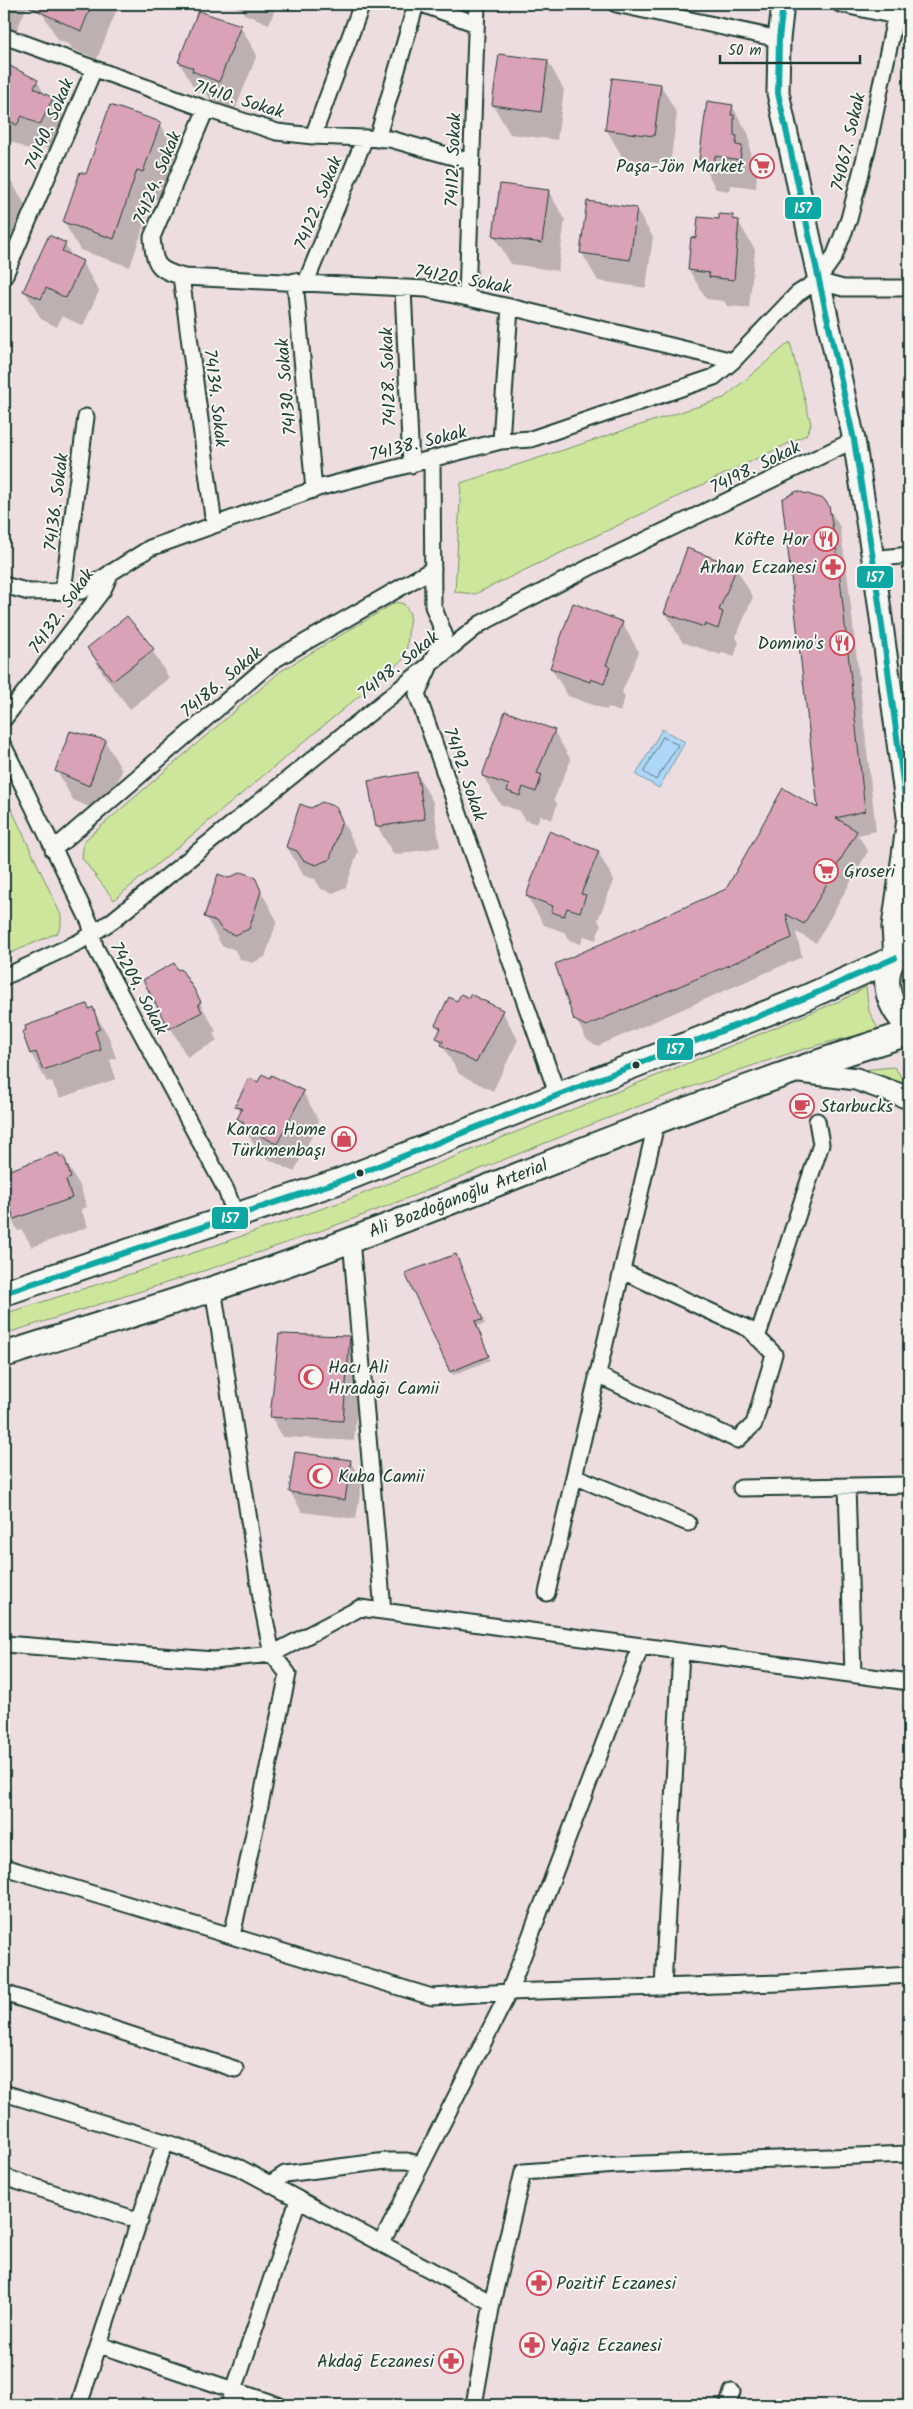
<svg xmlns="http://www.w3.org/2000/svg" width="913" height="2409" font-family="Kalam,sans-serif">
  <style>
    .green { fill: #cde69c; stroke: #769268 }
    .water { fill: #add6f7; stroke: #7499a9 }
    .shadow { fill: #0003 }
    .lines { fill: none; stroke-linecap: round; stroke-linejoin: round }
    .shore { stroke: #587a82; stroke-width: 1 }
    .building { fill: #d9a2b7; stroke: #1f3d34 }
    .street-casing { stroke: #1f3d34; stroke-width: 19 }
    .secondary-casing { stroke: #1f3d34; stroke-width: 25 }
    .primary-casing { stroke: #1f3d34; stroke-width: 28 }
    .street { stroke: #f6f6f2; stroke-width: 15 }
    .secondary { stroke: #f6f6f2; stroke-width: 21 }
    .primary { stroke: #f6f6f2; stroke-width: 24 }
    .bus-1-casing { stroke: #f6f6f2; stroke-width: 10 }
    .bus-1 { stroke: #0ea8a4; stroke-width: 6 }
    .bus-dot { fill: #1f3d34; stroke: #f6f6f2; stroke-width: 2 }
    .labels { text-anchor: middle; stroke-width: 4; stroke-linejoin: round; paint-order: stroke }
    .street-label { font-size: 18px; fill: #1f3d34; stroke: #f6f6f2 }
    .poi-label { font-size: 18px; fill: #1f3d34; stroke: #f6f6f2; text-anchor: end }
    .line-badge { stroke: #f6f6f2; stroke-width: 2 }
    .badge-label { font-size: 14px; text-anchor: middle; font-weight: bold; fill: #fff }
  </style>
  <rect width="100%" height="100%" fill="#eddde0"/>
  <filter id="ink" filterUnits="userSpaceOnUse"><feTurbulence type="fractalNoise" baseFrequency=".02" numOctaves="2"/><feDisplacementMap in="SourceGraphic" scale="10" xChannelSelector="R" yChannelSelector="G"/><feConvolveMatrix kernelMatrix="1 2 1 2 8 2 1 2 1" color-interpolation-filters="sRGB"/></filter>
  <g filter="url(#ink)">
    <!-- green -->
    <path class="green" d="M790,342L811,424L806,435L475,594L455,592L461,483L724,398Z
      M396,602L404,604L410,614L406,657L114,900L82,858L84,841L281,671Z
      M4,793L61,915V926L57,933L4,956Z
      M866,987L869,1011L879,1031C823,1041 768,1060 714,1079C615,1113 520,1154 423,1192C286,1247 145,1290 4,1334V1314L152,1267L347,1200L738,1043L842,1000Z
      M894,1067L909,1087L860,1070Z"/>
    <!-- water -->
    <path class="water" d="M662,729L685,742L659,788L636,775Z"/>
    <!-- shadow -->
    <path class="shadow" d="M4,4H28L15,34L4,29Z
      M44,4H119L97,59L72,49L70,45L58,40L41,11Z
      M229,4H277L269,24L244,14L241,9Z
      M240,26L257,55L235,110L210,100L208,95L195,90L179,62Z
      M500,55L548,61L564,90L557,140L510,134L493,105Z
      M4,64L37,81L45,95L52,98L69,127L56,153L38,144L34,152L4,138Z
      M661,85L677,114L670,165L623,158L606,129Z
      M732,106L749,135L751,165L757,175L756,188L731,185L730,191L716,189L700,160Z
      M160,123L176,152L160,200L153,198L130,267L80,250L64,222L87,176Z
      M4,176L12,182L28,210L16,236L4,230Z
      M549,192L565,220L558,271L511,264L494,236Z
      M636,209L653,237L646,288L598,281L582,253Z
      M732,216L735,221H738L755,250L749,308L727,306L724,301L706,299L689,270L720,220Z
      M49,237L65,244L73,258L82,262L99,291L83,326L62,316L57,327L41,319L25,291Z
      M824,500L840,527L848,580L876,831L858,835L868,851L816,943L796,932L802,957L598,1046L587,1040L576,1020L819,810Z
      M736,568L753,597L736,637L739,642L734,657L721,652V655L682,642L666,613Z
      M622,623L639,652L622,692L625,697L620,712L608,707L607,710L568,696L551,668Z
      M89,649L152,650L169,678L130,709L105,677Z
      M554,731L571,760L554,799L557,804L552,820L540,815L537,824L525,820L520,811L500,804L483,776Z
      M88,735L105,741L122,770L106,814L73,800L57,771Z
      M417,774L433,802L440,847L394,855L377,826Z
      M336,808L358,851L346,887L333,893L321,889L315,879L304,876L287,847L311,809Z
      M598,852L614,880L598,920L601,925L596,940L584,936L581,944L569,940L564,932L544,925L527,896Z
      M254,878L277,921L265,957L252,963L240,959L234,949L222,946L206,917L229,879Z
      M181,970L216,1031L213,1033L217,1041L187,1057L145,981Z
      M458,1003L502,1011L518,1040L493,1091L459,1074L438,1038L441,1032L436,1025Z
      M92,1009L109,1037L116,1058L110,1060L116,1079L60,1098L51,1081L47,1082L31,1054Z
      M259,1084L303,1092L319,1121L294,1172L260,1155L239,1119L241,1114L237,1106Z
      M58,1155L60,1158L63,1157L80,1186L87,1207L81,1209L88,1227L32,1247L22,1230L18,1231L4,1205V1174Z
      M458,1260L485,1324L476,1326L490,1360L453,1375L451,1371Z
      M280,1335L349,1338L361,1358L354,1441L283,1437L271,1417Z
      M350,1461L362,1481L356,1519L302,1512L290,1492Z"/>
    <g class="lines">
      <!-- shore -->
      <path class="shore" d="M663,737L678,745L656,780L644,772Z"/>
    </g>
    <!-- building -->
    <path class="building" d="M23,4H92L81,31Z
      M198,11L241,25L219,82L192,71L193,68L178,62Z
      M499,54L548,60L541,112L492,105Z
      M4,63L38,80L34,88L53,98L40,125L22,116L17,125L4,118Z
      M612,78L661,84L654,136L605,130Z
      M707,101L733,105L731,115H734V135L737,136L736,145L742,146L740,160L715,156L714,163L699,160Z
      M110,105L161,122L143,172L137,170L114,239L63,222L80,172L86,174Z
      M500,184L549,190L542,243L493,236Z
      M587,201L637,208L630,260L580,253Z
      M719,214L733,215V219L739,220L734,280L709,277V273L688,270L691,237L696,238L698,217L719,219Z
      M49,235L66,243L62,251L83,261L66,298L46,288L41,299L23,291Z
      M797,491L824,499L829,506L838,559L865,811L836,818L857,831L804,924L786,914L792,938L586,1026L574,1020L555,964L726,889L783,788L818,808L782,499Z
      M687,548L737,567L719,610L723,612L718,629L705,624L704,627L664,613Z
      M573,603L623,622L606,665L610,667L604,684L591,679L590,682L550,668Z
      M127,616L154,649L113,681L87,648Z
      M505,711L555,730L537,773L542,775L536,792L523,787L520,796L507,791L509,785L482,776Z
      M70,731L106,740L89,786L55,771Z
      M417,772L425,819L376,827L368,781Z
      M322,802L336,807L342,821L330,859L316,865L303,860L297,851L286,847L300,804L311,808Z
      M549,831L599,851L581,894L586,895L580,912L567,908L564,916L551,912L553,906L526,896Z
      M241,872L255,877L261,891L249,929L235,935L222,930L216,921L204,917L218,874L229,878Z
      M174,963L178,970L181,969L194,989L201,1002L198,1004L202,1012L169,1029L143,980Z
      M461,994L469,998L470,994L503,1010L476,1063L441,1045L443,1041L436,1038L441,1028L435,1025L449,997L457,1001Z
      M87,1004L89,1009L93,1007L100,1029L95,1031L101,1050L43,1070L36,1052L30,1054L22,1032L26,1030L25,1026Z
      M262,1074L270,1078L271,1075L304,1091L277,1144L242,1126L244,1122L237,1119L242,1109L235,1106L249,1078L258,1082Z
      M58,1153L60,1157L64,1156L71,1178L66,1180L72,1198L14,1219L8,1200L4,1202V1172Z
      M456,1254L483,1320L475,1321L489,1356L450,1372L405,1273Z
      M279,1334L350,1336L343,1421L270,1417Z
      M295,1452L351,1460L345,1500L289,1492Z"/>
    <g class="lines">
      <defs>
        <path id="street" d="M422,4L476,24
          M616,4L779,39
          M840,4L909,19
          M4,36L206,109L277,132L313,136L390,139L471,162
          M206,109L152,237C154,265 157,270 184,277L426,289L510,307L733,361
          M313,136L362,4
          M377,139L416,4
          M181,276L214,525
          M4,277L94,69
          M295,281L314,490
          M817,281L843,288H909
          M306,282L365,138
          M403,288L411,465
          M467,297L477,4
          M501,441L510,307
          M432,460L433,606L444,634L417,694L558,1096
          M873,559L909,555
          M4,585L29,592L82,591L150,548L318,488L501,441L531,439L714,377L733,361L797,294L817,281L834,257L849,219L869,142L898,4
          M63,591L86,417
          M4,719L103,590L111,572
          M4,747L90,923L95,947L226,1190L236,1216
          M53,850L274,660L433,569
          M4,977L79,942L112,921L480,624L594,565L854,440
          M351,1239L383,1611
          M213,1288L262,1604L272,1654L288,1674L232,1936
          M757,1338L821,1144L817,1121
          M597,1375L737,1440L754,1424L774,1354L749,1329L622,1271
          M574,1476L688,1523
          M847,1486L853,1674
          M741,1488L909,1485
          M547,1593L657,1120
          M4,1644L214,1660L272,1654L360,1608L909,1682
          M4,1867L432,1997L509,1992L781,1983L909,1975
          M663,1987L681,1652
          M4,1993L235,2069
          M4,2093L165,2142L240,2168L492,2303
          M4,2177L140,2221
          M270,2184L285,2174L386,2161H407L421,2165
          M381,2244L509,1992L641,1646
          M100,2345L278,2405
          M79,2405L165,2142
          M229,2405L298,2200
          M474,2405L492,2303L523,2172L617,2165L909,2154
          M728,2405L732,2392"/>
        <path id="secondary" d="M783,4L779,39L778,93L854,440L873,559L909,824
          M895,958L893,927L908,819
          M792,1071L856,1079L909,1098"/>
        <path id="primary" d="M909,945C876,963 884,1005 909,1026
          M4,1293L340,1181L805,998L895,958
          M4,1355C103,1323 204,1294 303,1258C505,1184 703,1096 909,1033"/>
      </defs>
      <!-- street casing -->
      <use href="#street" class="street-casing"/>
      <!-- secondary casing -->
      <use href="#secondary" class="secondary-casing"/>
      <!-- primary casing -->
      <use href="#primary" class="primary-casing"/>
      <!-- street -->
      <use href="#street" class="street"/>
      <!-- secondary -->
      <use href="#secondary" class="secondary"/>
      <!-- primary -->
      <use href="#primary" class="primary"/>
      <defs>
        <path id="bus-1" d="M783,4L779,39L778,93L854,440L873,559L908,819
          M4,1293L340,1181L805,998L895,958"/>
      </defs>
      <!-- bus-1 casing -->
      <use href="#bus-1" class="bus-1-casing"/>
      <!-- bus-1 -->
      <use href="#bus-1" class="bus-1"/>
    </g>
  </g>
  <!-- icons -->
  <defs>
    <symbol id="supermarket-ring" viewBox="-11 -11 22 22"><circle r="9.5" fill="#f6f6f2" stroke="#d1495b" stroke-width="1.5"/><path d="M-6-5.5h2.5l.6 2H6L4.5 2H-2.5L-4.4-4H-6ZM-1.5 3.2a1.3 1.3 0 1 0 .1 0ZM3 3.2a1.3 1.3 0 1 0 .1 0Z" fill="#d1495b"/></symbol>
    <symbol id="restaurant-ring" viewBox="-11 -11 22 22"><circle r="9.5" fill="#f6f6f2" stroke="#d1495b" stroke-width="1.5"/><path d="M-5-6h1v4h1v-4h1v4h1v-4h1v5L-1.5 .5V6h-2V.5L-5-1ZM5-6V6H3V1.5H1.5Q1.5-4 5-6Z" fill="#d1495b"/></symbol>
    <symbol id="pharmacy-ring" viewBox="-11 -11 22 22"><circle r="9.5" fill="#f6f6f2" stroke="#d1495b" stroke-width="1.5"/><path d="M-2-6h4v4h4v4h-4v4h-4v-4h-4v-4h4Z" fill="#d1495b"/></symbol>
    <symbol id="cafe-ring" viewBox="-11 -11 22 22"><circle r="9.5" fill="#f6f6f2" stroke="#d1495b" stroke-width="1.5"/><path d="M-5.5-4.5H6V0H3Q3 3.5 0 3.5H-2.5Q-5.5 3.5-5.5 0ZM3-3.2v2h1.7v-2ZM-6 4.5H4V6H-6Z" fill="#d1495b"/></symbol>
    <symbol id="shop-ring" viewBox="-11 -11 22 22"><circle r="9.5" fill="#f6f6f2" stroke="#d1495b" stroke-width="1.5"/><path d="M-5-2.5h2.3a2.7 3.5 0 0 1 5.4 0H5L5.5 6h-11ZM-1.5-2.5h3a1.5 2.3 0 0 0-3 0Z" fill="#d1495b"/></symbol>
    <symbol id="mosque-ring" viewBox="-11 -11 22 22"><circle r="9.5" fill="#f6f6f2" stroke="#d1495b" stroke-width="1.5"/><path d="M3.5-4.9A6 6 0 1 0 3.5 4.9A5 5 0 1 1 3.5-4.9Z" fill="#d1495b"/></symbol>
  </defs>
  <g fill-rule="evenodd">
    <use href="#supermarket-ring" x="748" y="152" width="28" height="28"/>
    <use href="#restaurant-ring" x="812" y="525" width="28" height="28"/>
    <use href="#pharmacy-ring" x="819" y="553" width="28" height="28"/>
    <use href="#restaurant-ring" x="828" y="629" width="28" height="28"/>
    <use href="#supermarket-ring" x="812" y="857" width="28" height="28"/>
    <use href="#cafe-ring" x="788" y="1092" width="28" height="28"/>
    <use href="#shop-ring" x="330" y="1125" width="28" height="28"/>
    <use href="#mosque-ring" x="297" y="1363" width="28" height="28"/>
    <use href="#mosque-ring" x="306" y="1462" width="28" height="28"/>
    <use href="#pharmacy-ring" x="525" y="2269" width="28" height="28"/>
    <use href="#pharmacy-ring" x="518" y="2331" width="28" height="28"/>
    <use href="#pharmacy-ring" x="437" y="2347" width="28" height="28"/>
  </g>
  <!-- markers -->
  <g class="bus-dot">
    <circle cx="636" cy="1065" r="4.5"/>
    <circle cx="360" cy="1173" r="4.5"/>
  </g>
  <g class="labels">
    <!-- street labels -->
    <g class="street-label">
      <text transform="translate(239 99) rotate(17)" y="6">71410. Sokak</text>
      <text transform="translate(49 124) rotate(-67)" y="6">74140. Sokak</text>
      <text transform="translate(848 142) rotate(-77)" y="6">74067. Sokak</text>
      <text transform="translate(453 160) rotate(-88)" y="6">74112. Sokak</text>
      <text transform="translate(157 178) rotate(-68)" y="6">74124. Sokak</text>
      <text transform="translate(318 203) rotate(-68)" y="6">74122. Sokak</text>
      <text transform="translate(463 279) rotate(10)" y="6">74120. Sokak</text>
      <text transform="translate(388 377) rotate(-92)" y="6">74128. Sokak</text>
      <text transform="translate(286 387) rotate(-95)" y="6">74130. Sokak</text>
      <text transform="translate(216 398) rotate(83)" y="6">74134. Sokak</text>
      <text transform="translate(418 443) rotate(-14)" y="6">74138. Sokak</text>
      <text transform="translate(755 467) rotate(-26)" y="6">74198. Sokak</text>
      <text transform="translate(56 502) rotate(-83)" y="6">74136. Sokak</text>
      <text transform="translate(61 611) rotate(-55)" y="6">74132. Sokak</text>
      <text transform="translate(398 665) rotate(-39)" y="6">74198. Sokak</text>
      <text transform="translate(221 682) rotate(-40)" y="6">74186. Sokak</text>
      <text transform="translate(465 774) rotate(71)" y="6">74192. Sokak</text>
      <text transform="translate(139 988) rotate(62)" y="6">74204. Sokak</text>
      <text transform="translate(458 1198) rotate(-21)" y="6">Ali Bozdoğanoğlu Arterial</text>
    </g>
    <!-- poi labels -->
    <g class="poi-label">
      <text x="744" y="172">Paşa-Jön Market</text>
      <text x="808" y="545">Köfte Hor</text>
      <text x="816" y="573">Arhan Eczanesi</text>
      <text x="824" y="649">Domino's</text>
      <text x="844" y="877" text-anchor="start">Groseri</text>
      <text x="820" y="1112" text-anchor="start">Starbucks</text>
      <text x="326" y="1135">Karaca Home<tspan x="326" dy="21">Türkmenbaşı</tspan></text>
      <text x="328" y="1373" text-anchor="start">Hacı Ali<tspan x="328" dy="21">Hıradağı Camii</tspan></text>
      <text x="338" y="1482" text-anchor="start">Kuba Camii</text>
      <text x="556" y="2289" text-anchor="start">Pozitif Eczanesi</text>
      <text x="550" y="2351" text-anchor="start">Yağız Eczanesi</text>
      <text x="434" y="2367">Akdağ Eczanesi</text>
    </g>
  </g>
  <g class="line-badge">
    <rect x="784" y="196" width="38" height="24" rx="5" fill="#0ea8a4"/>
    <rect x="856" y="565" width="38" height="24" rx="5" fill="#0ea8a4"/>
    <rect x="656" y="1037" width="38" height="24" rx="5" fill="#0ea8a4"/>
    <rect x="211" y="1206" width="38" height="24" rx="5" fill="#0ea8a4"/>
  </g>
  <g class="badge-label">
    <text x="803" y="213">157</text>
    <text x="875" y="582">157</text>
    <text x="675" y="1054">157</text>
    <text x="230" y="1223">157</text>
  </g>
  <!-- margin -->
  <rect width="913" height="2409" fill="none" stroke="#f6f6f2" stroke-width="20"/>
  <rect x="10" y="10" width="893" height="2389" fill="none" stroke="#1f3d34" stroke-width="2" filter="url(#ink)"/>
  <!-- scale -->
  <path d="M720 55v8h140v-8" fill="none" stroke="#1f3d34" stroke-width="2.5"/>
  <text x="728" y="55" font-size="15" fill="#1f3d34" stroke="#f6f6f2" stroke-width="4" paint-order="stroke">50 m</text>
</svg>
